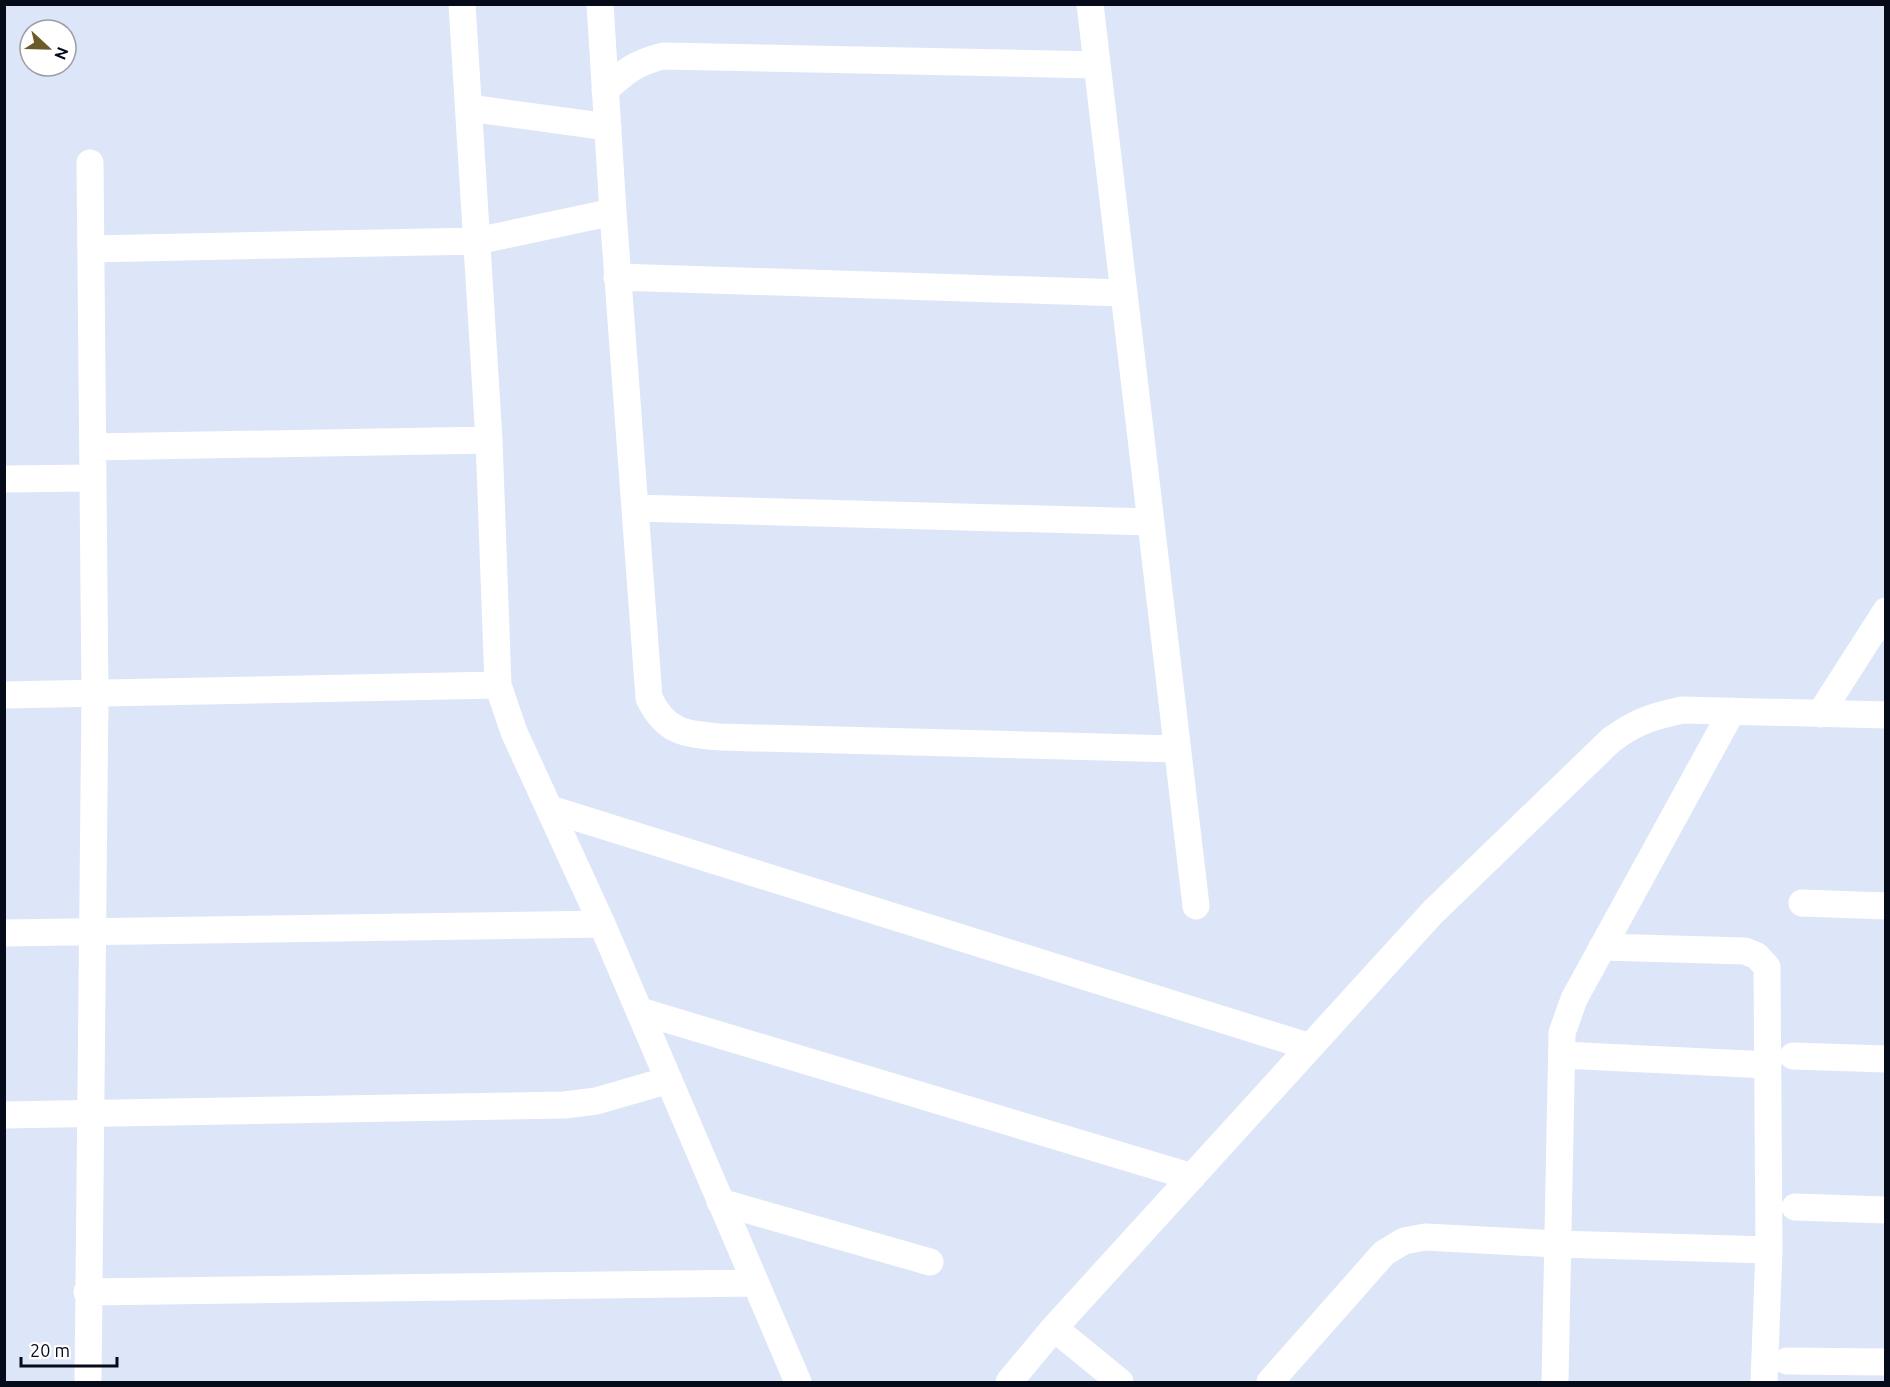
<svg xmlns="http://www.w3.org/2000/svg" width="1890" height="1387" font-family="Ubuntu,sans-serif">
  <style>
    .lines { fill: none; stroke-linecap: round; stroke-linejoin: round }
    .minor { stroke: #fff; stroke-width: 27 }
  </style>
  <rect width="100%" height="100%" fill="#dde5f8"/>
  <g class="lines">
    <!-- minor -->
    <path class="minor" d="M462,4L489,440L498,685L514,732L602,924L798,1382
      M600,4L613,212L649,698C666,733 685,734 721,737L1177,749
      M1090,4L1196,906
      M605,90C626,71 635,63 663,56L1097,65
      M469,108L608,127
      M91,249L477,241L613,212
      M617,277L1123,293
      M93,447L489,440
      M4,479L93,478
      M635,508L1151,522
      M4,695L498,685
      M1820,714L1886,611
      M550,809L1310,1047
      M1802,903L1886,906
      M4,933L602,924
      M1602,947L1745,951L1757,956L1767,967L1769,1250L1764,1382
      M640,1011L1192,1177
      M1562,1055L1768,1065
      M1793,1056L1886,1059
      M4,1115L565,1105L596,1101L669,1080
      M720,1202L930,1262
      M1795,1207L1886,1210
      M87,1292L755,1283
      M1054,1328L1120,1382
      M1787,1361L1886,1362
      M88,1382L95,695L90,163
      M1009,1382L1054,1328L1433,912L1611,740C1637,721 1651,717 1682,710L1886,715
      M1270,1382L1384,1253L1404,1241L1425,1237L1557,1244L1769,1250
      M1555,1382L1562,1033L1574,999L1732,711"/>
  </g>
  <!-- border -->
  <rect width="1890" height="1387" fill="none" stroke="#060b1a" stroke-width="12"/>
  <!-- north arrow -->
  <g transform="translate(48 48) rotate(112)"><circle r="28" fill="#ffffff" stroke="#9b9da3" stroke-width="1.5"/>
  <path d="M0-4.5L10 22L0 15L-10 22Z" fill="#6c5a28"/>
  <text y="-9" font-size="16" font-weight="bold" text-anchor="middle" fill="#060b1a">N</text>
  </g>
  <!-- scale -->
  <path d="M21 1357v9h96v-9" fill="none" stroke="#060b1a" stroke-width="3"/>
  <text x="30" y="1357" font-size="18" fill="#060b1a" stroke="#ffffff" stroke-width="4.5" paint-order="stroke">20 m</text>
</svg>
